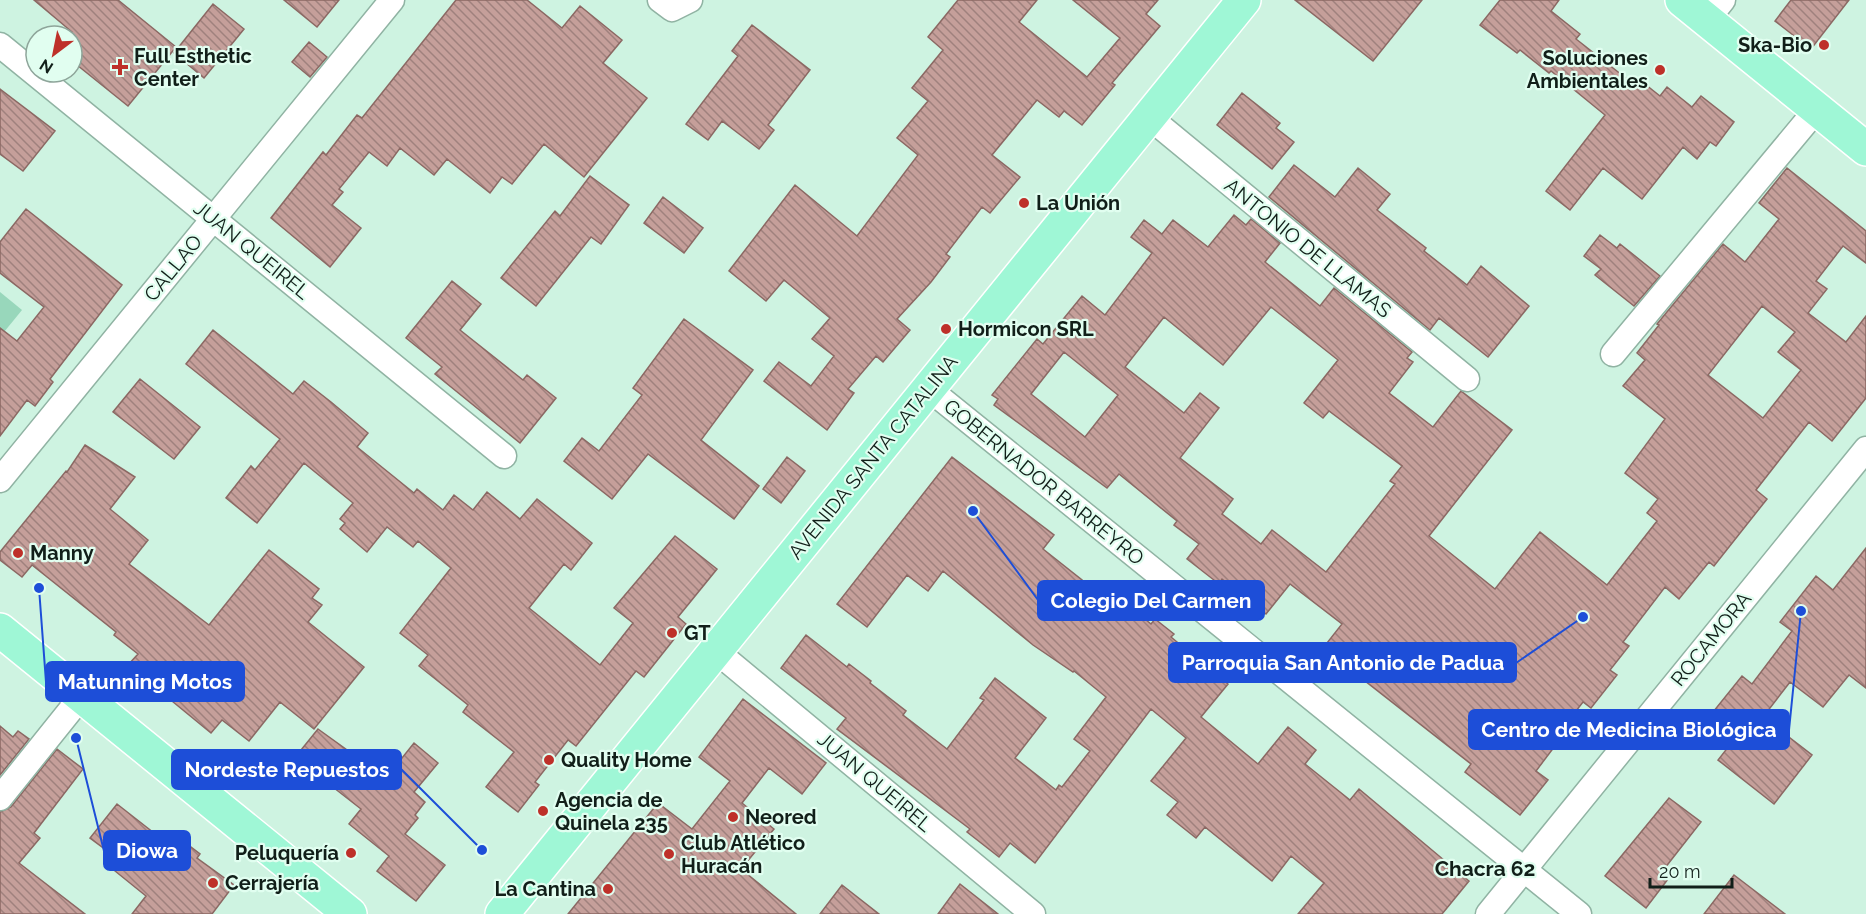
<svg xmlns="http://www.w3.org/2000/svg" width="1866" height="914" font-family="Raleway,sans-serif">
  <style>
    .green { fill: #98d7bb }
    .building { fill: url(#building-back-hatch); stroke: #8b6863; stroke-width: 1.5; fill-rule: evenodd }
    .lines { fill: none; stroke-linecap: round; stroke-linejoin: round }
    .street-casing { stroke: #90b3a3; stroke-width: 27 }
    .primary-casing { stroke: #fff; stroke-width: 36 }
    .street { stroke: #fff; stroke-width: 24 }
    .primary { stroke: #9ff7d6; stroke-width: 33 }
    .poi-dot { fill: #be3029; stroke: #e1fef0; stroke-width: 2 }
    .labels { text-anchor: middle; stroke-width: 4.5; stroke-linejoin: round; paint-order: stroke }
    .poi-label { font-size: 20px; font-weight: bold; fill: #111f19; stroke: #e1fef0; text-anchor: start }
    .street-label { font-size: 20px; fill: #111f19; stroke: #e1fef0 }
    .neighbourhood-label { font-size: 21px; font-weight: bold; fill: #111f19; stroke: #e1fef0 }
    .leader { fill: none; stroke: #1d4ed8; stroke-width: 2 }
    .callout-dot { fill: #1d4ed8; stroke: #e1fef0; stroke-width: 2 }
    .callout { fill: #1d4ed8; stroke: #1d4ed8; stroke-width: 2 }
    .callout-label { font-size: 21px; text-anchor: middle; font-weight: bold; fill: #fff }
  </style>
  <defs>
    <pattern id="building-back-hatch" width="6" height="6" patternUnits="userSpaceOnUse" patternTransform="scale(1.5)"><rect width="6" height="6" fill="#c59f9a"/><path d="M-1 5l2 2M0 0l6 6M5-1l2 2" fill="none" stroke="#9f817d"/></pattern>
  </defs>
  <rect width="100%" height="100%" fill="#cef3e1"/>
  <!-- green -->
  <path class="green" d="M0,292L22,310L0,337Z"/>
  <!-- building -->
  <path class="building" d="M34,0H118L176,47L128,106L72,61V32Z
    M284,0H339L317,27Z
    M456,0H527L562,28L580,6L622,40L603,63L647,98L584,177L544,144L512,184L502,177L490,193L447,159L434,175L400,148L387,166L369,152L339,189L343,192L332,205L361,228L330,267L271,218L323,152L326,155L357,115L362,118Z
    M958,0H1037L1019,22L1087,77L1120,38L1073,0H1158L1146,14L1160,26L1112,83L1115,85L1082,125L1064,111L1059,117L1037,100L992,155L1020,177L990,213L982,207L946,254L950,257L931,282L897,319L910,330L883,362L876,356L848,389L854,393L827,430L764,381L779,362L811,386L834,356L812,339L830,318L784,280L766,301L729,271L795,185L857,236L918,155L897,138L928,101L912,88L943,50L928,37Z
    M1295,0H1422L1373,61Z
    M1500,0H1559L1551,11L1580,34L1576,39L1636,86L1641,81L1660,96L1667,87L1692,107L1701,96L1734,122L1716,146L1710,142L1697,159L1683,147L1642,199L1603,168L1570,210L1546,191L1605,115L1551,71L1549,73L1520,50L1517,53L1480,25Z
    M1791,0H1849L1811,49L1775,21Z
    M213,4L244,29L204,78L174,53Z
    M752,25L810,70L768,125L774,130L759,149L722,121L708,140L686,124L738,56L732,51Z
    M309,42L327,57L310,77L292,62Z
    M0,89L55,131L23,171L0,154Z
    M1242,93L1280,123L1276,128L1294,142L1272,169L1217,125Z
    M1294,165L1335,197L1358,168L1390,194L1377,210L1426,248L1424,251L1467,285L1481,266L1529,306L1488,357L1439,318L1430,330L1269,197Z
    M1787,168L1866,231V263L1843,246L1816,281L1827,289L1808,313L1846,342L1866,316V398L1832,441L1809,422L1756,490L1767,499L1714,566L1709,562L1679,599L1665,587L1623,642L1629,646L1610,670L1617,675L1591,708L1583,702L1554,739L1558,742L1536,771L1548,780L1520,815L1465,772L1471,764L1323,648L1342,624L1290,584L1266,614L1222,579L1219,584L1187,559L1199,544L1174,525L1177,521L1119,474L1107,488L994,405L998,399L992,395L1037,339L1043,344L1082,296L1105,315L1152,253L1131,237L1144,220L1162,234L1173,220L1208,247L1234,215L1246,225L1251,219L1280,243L1265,262L1320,306L1334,288L1412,352L1407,358L1413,362L1389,393L1433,427L1461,391L1512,430L1429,536L1495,589L1540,532L1607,585L1657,521L1647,513L1658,499L1625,473L1665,419L1623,386L1645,360L1637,353L1659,325L1657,324L1723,244L1745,262L1779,219L1759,203ZM1762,306L1795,332L1778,352L1801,370L1763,418L1708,375ZM1271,307L1338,360L1304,403L1323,418L1329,411L1402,466L1390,481L1395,484L1326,572L1272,530L1261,544L1222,514L1233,499L1180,458L1219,408L1200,393L1184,413L1125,367L1164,317L1223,365ZM1064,352L1118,395L1085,437L1031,394Z
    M590,176L629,205L601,244L591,237L536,306L501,278L555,211L560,216Z
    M663,197L703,228L684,253L644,223Z
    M26,209L122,285L50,379L53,382L35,406L27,400L0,436V328L17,341L44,307L0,273V242Z
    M1600,235L1617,248L1620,244L1660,276L1634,306L1595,275L1601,269L1584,256Z
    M452,281L481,304L460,330L523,380L527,375L556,398L520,443L435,374L442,367L406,338Z
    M684,319L753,370L701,440L759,486L734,519L648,454L612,499L564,461L582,438L599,451L642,395L633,388Z
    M213,330L293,394L304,381L331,402L368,433L357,447L414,493L417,489L443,510L454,495L473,510L487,492L520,519L537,499L592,543L571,570L564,564L529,608L600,665L633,623L614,608L675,536L717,569L678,617L686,624L644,677L636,671L576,746L568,740L535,782L539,785L518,812L486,787L514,752L463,712L468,705L419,666L428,655L400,633L451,568L418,541L413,547L387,527L367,552L340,529L345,523L340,519L353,503L304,463L257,523L226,498L251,466L255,470L280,439L186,364Z
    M140,379L200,427L174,459L113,412Z
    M85,445L135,477L110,509L148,540L129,564L209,625L269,550L319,589L312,598L322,605L308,622L364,667L314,729L280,702L249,741L222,720L211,733L128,665L138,654L114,635L116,632L32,565L22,577L0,560V552L66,471L67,472Z
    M787,457L805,471L781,503L763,489Z
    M952,457L1054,535L1043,549L1082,580L1080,583L1121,614L1128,605L1151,624L1155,619L1174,634L1171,637L1228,684L1201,717L1258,764L1288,727L1316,750L1305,764L1350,800L1359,789L1469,881L1442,914H1298L1324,883L1291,856L1272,881L1205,827L1196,838L1167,815L1178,802L1151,781L1186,738L1151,709L1035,863L1010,843L999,857L967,832L970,829L837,729L846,718L781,668L806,635L847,667L849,664L871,681L870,683L906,711L903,715L947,749L984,700L980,698L995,678L1046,718L1015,758L1056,790L1059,785L1062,787L1090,751L1074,739L1106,697L1074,671L1073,672L1033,645L943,571L928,591L907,575L867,627L837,604Z
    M1866,548V688L1849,675L1823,707L1790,682L1763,717L1812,755L1774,804L1718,760L1740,732L1713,712L1742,676L1752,684L1792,631L1780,622L1816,576L1833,590Z
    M743,699L826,763L802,794L769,768L742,803L774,829L741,869L796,914H568L658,803L692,829L730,781L699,757Z
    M0,726L13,737L18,731L29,739L0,775Z
    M318,729L386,778L414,743L438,763L414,792L425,802L415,815L418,818L405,834L445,865L416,901L377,871L389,856L349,824L361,809L320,777L318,780L293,760Z
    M57,749L83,769L34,833L40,838L19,863L85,914H0V812L11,807Z
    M1669,798L1701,822L1661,873L1668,879L1646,908L1605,876Z
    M117,804L163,840L170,831L200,854L197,858L234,885L212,914H132L146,896L115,871L122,862L90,838Z
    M1734,875L1785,914H1704Z
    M960,884L998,914H938Z
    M842,885L879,914H820Z"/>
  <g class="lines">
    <defs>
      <path id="street" d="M660,0L672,9L690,0
        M1707,20L1723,0
        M0,45L504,456
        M1149,117L1467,379
        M1613,354L1817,109
        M929,389L1579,914
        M0,480L392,0
        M716,651L1033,914
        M0,798L81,697
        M1488,914L1866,449"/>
      <path id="primary" d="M1682,0L1866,149
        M0,630L350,914
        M502,914L1244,0"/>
    </defs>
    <!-- street casing -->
    <use href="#street" class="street-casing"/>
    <!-- primary casing -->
    <use href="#primary" class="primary-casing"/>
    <!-- street -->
    <use href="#street" class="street"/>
    <!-- primary -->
    <use href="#primary" class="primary"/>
  </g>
  <!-- markers -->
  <g class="poi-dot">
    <circle cx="1824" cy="45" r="6"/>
    <path d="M117 58h6v6h6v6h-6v6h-6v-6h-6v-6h6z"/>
    <circle cx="1660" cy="70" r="6"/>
    <circle cx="1024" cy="203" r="6"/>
    <circle cx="946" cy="329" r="6"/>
    <circle cx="18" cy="553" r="6"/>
    <circle cx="672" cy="633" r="6"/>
    <circle cx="549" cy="760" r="6"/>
    <circle cx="543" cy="811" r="6"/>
    <circle cx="733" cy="817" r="6"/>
    <circle cx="351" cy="853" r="6"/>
    <circle cx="669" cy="854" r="6"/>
    <circle cx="213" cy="883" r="6"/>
    <circle cx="608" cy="889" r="6"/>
  </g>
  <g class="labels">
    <!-- poi labels -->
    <g class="poi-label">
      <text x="1812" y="52" text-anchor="end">Ska-Bio</text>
      <text x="134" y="63">Full Esthetic<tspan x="134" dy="23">Center</tspan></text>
      <text x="1648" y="65" text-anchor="end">Soluciones<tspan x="1648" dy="23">Ambientales</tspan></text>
      <text x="1036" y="210">La Unión</text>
      <text x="958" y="336">Hormicon SRL</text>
      <text x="30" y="560">Manny</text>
      <text x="684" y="640">GT</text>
      <text x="561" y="767">Quality Home</text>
      <text x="555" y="807">Agencia de<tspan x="555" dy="23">Quinela 235</tspan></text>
      <text x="745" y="824">Neored</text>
      <text x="681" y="850">Club Atlético<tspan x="681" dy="23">Huracán</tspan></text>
      <text x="339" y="860" text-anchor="end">Peluquería</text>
      <text x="225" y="890">Cerrajería</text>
      <text x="596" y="896" text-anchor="end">La Cantina</text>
    </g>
    <!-- street labels -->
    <g class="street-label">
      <text transform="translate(1308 248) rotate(39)" y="7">ANTONIO DE LLAMAS</text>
      <text transform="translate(252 250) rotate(39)" y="7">JUAN QUEIREL</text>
      <text transform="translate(173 268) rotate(-51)" y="7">CALLAO</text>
      <text transform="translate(873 457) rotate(-51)" y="7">AVENIDA SANTA CATALINA</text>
      <text transform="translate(1044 482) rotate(39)" y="7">GOBERNADOR BARREYRO</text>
      <text transform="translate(1711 639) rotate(-51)" y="7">ROCAMORA</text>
      <text transform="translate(875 782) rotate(40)" y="7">JUAN QUEIREL</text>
    </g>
    <!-- neighbourhood labels -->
    <g class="neighbourhood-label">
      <text x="1485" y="876">Chacra 62</text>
    </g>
  </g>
  <!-- callouts -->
  <path class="leader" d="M973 511L1038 600M1583 617L1516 663M39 588L46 682M1801 611L1789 730M482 850L401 769M76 738L104 851"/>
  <g class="callout-dot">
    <circle cx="973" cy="511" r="6"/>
    <circle cx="1583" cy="617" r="6"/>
    <circle cx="39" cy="588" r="6"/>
    <circle cx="1801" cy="611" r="6"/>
    <circle cx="482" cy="850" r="6"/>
    <circle cx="76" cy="738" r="6"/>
  </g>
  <g class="callout">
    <rect x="1038" y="581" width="226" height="39" rx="6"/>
    <rect x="1169" y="643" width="347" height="39" rx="6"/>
    <rect x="46" y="662" width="198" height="39" rx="6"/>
    <rect x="1469" y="710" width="320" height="39" rx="6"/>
    <rect x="172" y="750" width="229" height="39" rx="6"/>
    <rect x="104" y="831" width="86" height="39" rx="6"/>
  </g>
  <g class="callout-label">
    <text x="1151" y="608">Colegio Del Carmen</text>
    <text x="1343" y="670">Parroquia San Antonio de Padua</text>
    <text x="145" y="689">Matunning Motos</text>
    <text x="1629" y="737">Centro de Medicina Biológica</text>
    <text x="287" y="777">Nordeste Repuestos</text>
    <text x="147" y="858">Diowa</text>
  </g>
  <!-- north arrow -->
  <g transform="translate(54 54) rotate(212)"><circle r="28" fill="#e1fef0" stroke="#8ea59a" stroke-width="1.5"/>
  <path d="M0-4.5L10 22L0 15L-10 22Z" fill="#be3029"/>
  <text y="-9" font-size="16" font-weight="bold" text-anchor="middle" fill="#111f19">N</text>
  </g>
  <!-- scale -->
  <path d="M1650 878v9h82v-9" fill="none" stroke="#111f19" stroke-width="3"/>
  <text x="1659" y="878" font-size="18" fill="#111f19" stroke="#e1fef0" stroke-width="4.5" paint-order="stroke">20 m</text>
</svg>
